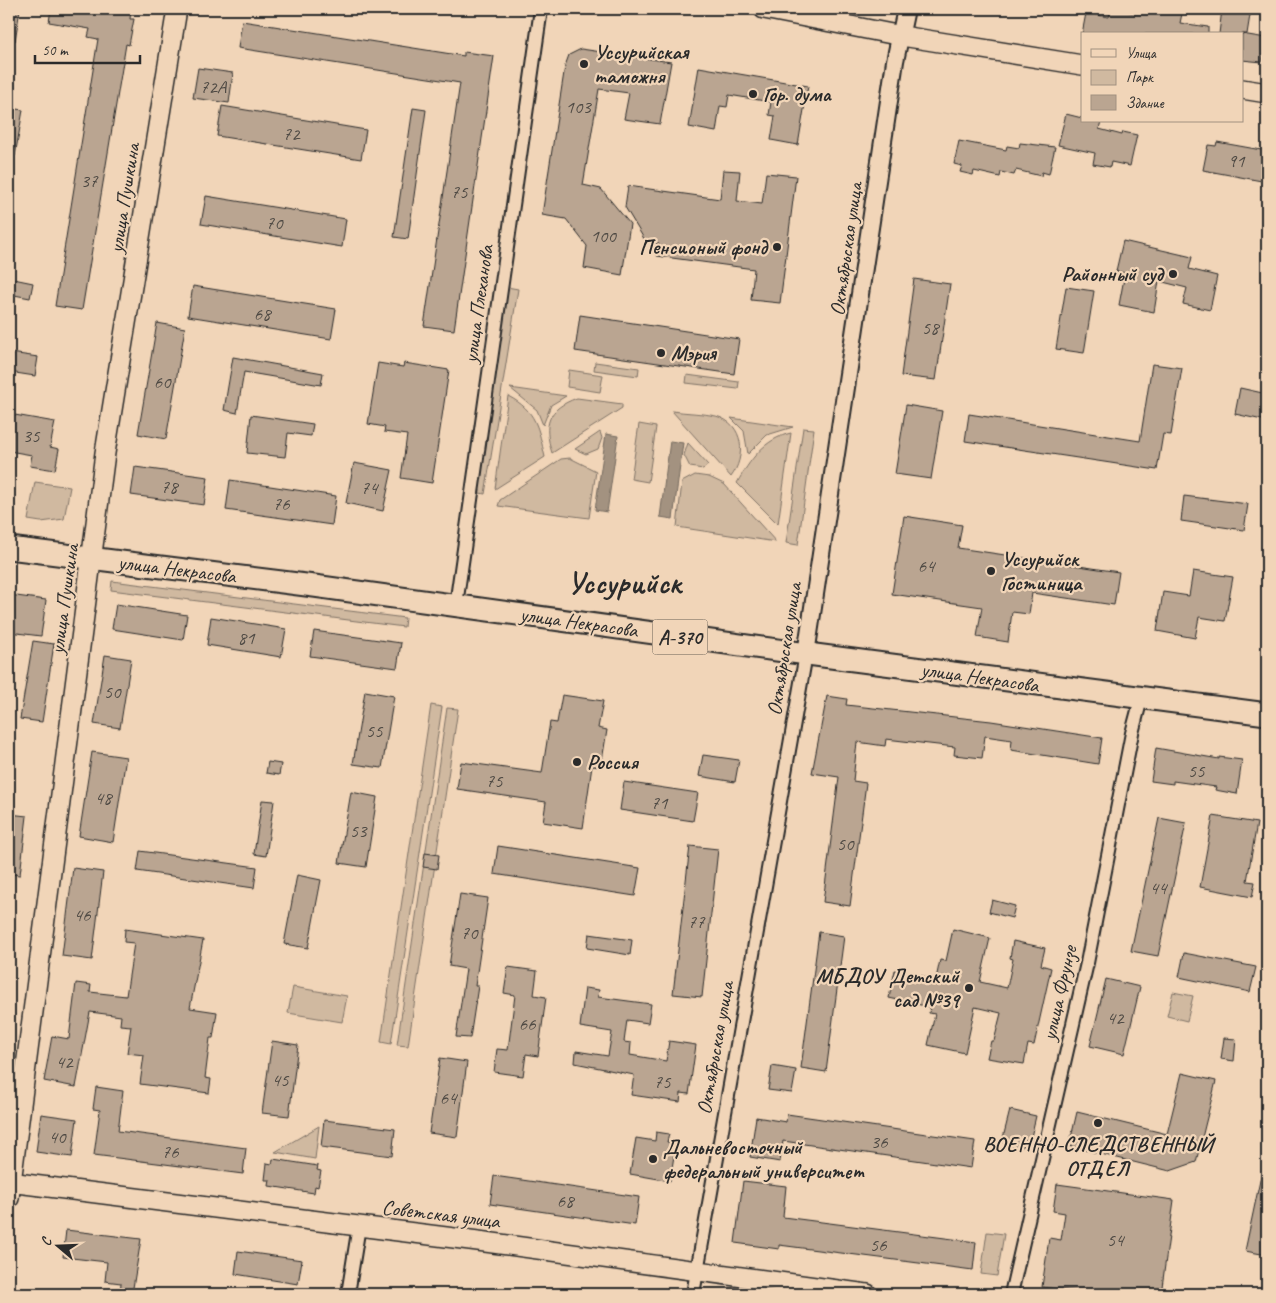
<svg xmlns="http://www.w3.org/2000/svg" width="1276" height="1303" font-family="Caveat,sans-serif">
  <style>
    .green { fill: #d0b9a0; stroke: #7e7266 }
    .water { fill: #a39280; stroke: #73695e }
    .building { fill: #baa591; stroke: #2b2b2b }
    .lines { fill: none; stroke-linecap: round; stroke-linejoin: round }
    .minor-casing { stroke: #2b2b2b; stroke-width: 16 }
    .tertiary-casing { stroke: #2b2b2b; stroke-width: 20 }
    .secondary-casing { stroke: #2b2b2b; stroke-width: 22 }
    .primary-casing { stroke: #2b2b2b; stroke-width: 25 }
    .minor { stroke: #f1d5b8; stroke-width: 12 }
    .tertiary { stroke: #f1d5b8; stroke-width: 16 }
    .secondary { stroke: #f1d5b8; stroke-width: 19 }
    .primary { stroke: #f1d5b8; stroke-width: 21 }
    .poi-dot { fill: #2b2b2b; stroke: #f1d5b8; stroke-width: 2 }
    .labels { text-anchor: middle; stroke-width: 4.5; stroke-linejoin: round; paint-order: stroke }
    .number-label { font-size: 19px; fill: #4f4a44 }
    .shield { fill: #f1d5b8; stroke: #665e55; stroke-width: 1 }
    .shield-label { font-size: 20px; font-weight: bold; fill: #2b2b2b }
    .poi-label { font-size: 21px; font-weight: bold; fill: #2b2b2b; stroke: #f1d5b8; text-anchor: start }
    .street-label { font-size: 21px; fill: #2b2b2b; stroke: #f1d5b8 }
    .town-label { font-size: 31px; font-weight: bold; fill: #2b2b2b; stroke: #f1d5b8 }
  </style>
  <rect width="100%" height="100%" fill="#f1d5b8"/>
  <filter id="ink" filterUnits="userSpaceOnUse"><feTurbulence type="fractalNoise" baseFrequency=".02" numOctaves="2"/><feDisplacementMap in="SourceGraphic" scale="10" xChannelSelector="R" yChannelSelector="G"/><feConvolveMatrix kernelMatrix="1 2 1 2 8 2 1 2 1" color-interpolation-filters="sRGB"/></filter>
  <g filter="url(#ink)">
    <!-- green -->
    <path class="green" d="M507,287L518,289L485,494L474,492Z
      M595,362L639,368L638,376L594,370Z
      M569,370L603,375L600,392L567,387Z
      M687,375L739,382L738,389L686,383Z
      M510,388L566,396L551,405L543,425L537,410Z
      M508,396C537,411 538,428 545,457L495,489Z
      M577,398L622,404V408L552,453C543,424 547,409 577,398Z
      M672,411C686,413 702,413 716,416C745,424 746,457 731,477Z
      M731,418L793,427L767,435L748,454L744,431Z
      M639,424L656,427L648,482L631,479Z
      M803,428L814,429L798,545L786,543Z
      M600,432L602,438L598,449L586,454L575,449Z
      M791,433L778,524L737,483C750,460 764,439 791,433Z
      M688,443L708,465L703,469L690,467L684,455Z
      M570,458L596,471L589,518L498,506L500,500L561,459Z
      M695,475L709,477L724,484L776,542L677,527L682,482Z
      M35,482L70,487L64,519L41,522L28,520Z
      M112,581L405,618L404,627L111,590Z
      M431,705L442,707L391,1044L381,1042Z
      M447,708L458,709L408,1046L397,1045Z
      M293,987L347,996L342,1022L288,1013Z
      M1173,992L1193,996L1187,1021L1167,1016Z
      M319,1126L315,1159L275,1152Z
      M987,1232L1004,1234L997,1276L981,1274Z"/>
    <!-- water -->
    <path class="water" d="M606,434L618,436L607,512L595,510Z
      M670,441L683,443L673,519L660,517Z"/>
    <!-- building -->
    <path class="building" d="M9,9H20L15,41H9Z
      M51,9H131L130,19H134L129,45L126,44L82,310L55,306L98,39L88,37L90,29L49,22Z
      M1111,9L1138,13V9H1183L1180,23L1208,27V34H1082L1086,13L1109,17Z
      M1222,9H1251L1247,34H1219Z
      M242,21L464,56V52L494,56L454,330L424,326L460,83L238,48Z
      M1242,34L1266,38L1262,62L1242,60Z
      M581,49L671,62L660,124L624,119L629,93L599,89L583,185L601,189L630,224L622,275L584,268L587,246L566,219L542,215L565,66L569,55Z
      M699,67L808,86L798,145L771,140L775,116L769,115L771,102L729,95L727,107L720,106L716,132L689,127Z
      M198,68L233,73L229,103L193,98Z
      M222,106L366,130L361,159L217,136Z
      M9,108L23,110L15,156L9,155Z
      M413,108L426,110L408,239L394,237Z
      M1066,114L1082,118V121H1101L1099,129L1122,135L1123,132L1137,135L1130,166L1111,162L1110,167L1093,164L1095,153L1058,145Z
      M959,141L1006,150L1007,146L1019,148L1020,143L1055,147L1049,174L1042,172L1041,176L1016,170L1014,175L1001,172L1000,177L974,171L973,175L960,172L962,166L954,164Z
      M1217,142L1267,151V182L1203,170L1208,145L1216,146Z
      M723,170L740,171L737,201L762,204L766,173L796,176L780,303L751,300L754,269L657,256L659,244L646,242L625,207L628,186L720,199Z
      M206,196L346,219L342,247L201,224Z
      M1123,241L1192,257L1189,269L1217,276L1210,310L1183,304L1187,288L1159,281L1154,312L1119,305L1125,273L1116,271Z
      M9,278L33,283L30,298L9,294Z
      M914,279L950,284L936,380L901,376Z
      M193,286L336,309L331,339L188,316Z
      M1066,287L1094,291L1084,353L1056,349Z
      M580,315L739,339L734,374L575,351Z
      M157,323L185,328L166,439L138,434Z
      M11,353L38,357L35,376L9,372Z
      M233,357L323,373L321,385L244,372L237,413L224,410Z
      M378,363L403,367L404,363L449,370L432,483L401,478L407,435L384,432L385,427L368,424Z
      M1152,364L1182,368L1171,435L1163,434L1157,470L965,441L969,414L1140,441Z
      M1240,388L1267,394V421L1235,414Z
      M906,405L942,411L931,479L895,474Z
      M9,414L55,422L50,447L59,449L55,470L30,466L32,455L9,451Z
      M251,415L313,424L311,436L288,433L285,457L247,453Z
      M354,463L392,470L383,511L346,503Z
      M135,467L208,477L204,505L131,495Z
      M230,480L336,496L332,525L226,510Z
      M1184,496L1248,504L1244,530L1181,521Z
      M904,516L962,525L958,548L1119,572L1114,605L1032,593L1029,614L1012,612L1008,642L977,637L982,607L892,594Z
      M1193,571L1233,577L1225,621L1199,617L1195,638L1157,631L1163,592L1189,596Z
      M9,595L46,600L41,636L9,632Z
      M116,604L187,615L183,640L112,629Z
      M211,617L286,629L281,657L207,645Z
      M314,631L401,643L397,668L310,656Z
      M33,641L54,644L42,722L20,719Z
      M105,655L131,659L120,728L94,724Z
      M365,691L394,696L382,768L353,764Z
      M562,695L603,701L598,728L607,730L601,767L592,766L583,828L543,822L546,802L457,789L461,762L542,773L550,722L557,723Z
      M827,696L847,699L846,705L991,721L1102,738L1098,764L1011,750L1012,740L985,736L982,758L954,755L955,747L886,739L885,746L857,742L853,781L866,783L850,906L823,902L839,777L812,773Z
      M1156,748L1219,759V757L1242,760L1237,794L1215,790L1216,787L1173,781V784L1151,781Z
      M92,752L126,757L113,842L79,836Z
      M703,755L739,760L735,782L699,776Z
      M268,762L281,764L279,775L266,773Z
      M624,782L698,793L693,821L620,810Z
      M351,792L377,797L366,867L339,863Z
      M262,800L274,801L266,856L254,854Z
      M9,814L27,816L20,875L9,874Z
      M1213,816L1257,823L1247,881L1255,882L1252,897L1200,887Z
      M1159,818L1186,823L1158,956L1131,951Z
      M498,846L640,868L635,896L494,874Z
      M690,846L718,849L702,997L673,994Z
      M140,851L257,867L254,888L137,871Z
      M425,853L439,855L437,869L423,867Z
      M73,868L103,872L92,960L62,956Z
      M297,875L321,880L308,948L284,944Z
      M460,894L488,898L475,986H478L470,1038L456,1037L466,969L449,966Z
      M992,900L1015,906L1012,918L989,912Z
      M125,929L203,940L190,1008L217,1012L213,1038H210L205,1078L211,1079L209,1093L140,1084L144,1055L127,1053L131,1026L120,1025L121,1016L90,1012L76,1087L44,1081L52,1036L69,1039L76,983L91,985L90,992L126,996L134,943L124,942Z
      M953,929L990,938L980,982L1007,988L1013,959L1010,958L1013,941L1045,948L1041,965L1051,968L1034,1045L1028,1044L1024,1064L987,1058L991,1041H994L1001,1013L975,1007L965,1053L928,1045L935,1014L929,1013L930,1007L889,998L895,970L936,979L940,960L946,961Z
      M819,932L844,936L826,1072L801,1068Z
      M589,934L632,940L630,955L587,948Z
      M1184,953L1256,967L1250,992L1179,977Z
      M508,967L537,971L534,995L546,997L538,1056L526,1054L523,1076L494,1072L497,1049L508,1050L515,995L504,993Z
      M1106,979L1140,987L1124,1054L1090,1046Z
      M585,988L599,990L598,997L651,1004L648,1023L627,1020L624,1042L631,1043L630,1055L666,1061L669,1041L696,1045L689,1094L681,1093L680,1102L631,1095L634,1075L575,1063L576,1051L608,1056L612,1032L580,1027Z
      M1224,1038L1236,1039L1234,1061L1221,1059Z
      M272,1041L298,1045L289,1116L262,1113Z
      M440,1058L467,1062L457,1137L429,1133Z
      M772,1066L796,1070L792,1093L768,1090Z
      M1182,1073L1216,1081L1196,1162L1170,1171L1069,1146L1077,1112L1167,1134Z
      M96,1087L123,1091L118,1131L246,1148L243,1174L94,1155L100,1110L93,1109Z
      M1010,1110L1036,1116L1030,1141L1024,1139L1022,1147L1010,1150L1002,1142Z
      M41,1114L77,1119L72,1157L36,1152Z
      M787,1114L975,1141L971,1168L783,1141L780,1162L750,1157L756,1117L786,1122Z
      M324,1120L395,1129L392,1156L321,1147Z
      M656,1132L669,1134L667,1142L676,1143L670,1181L630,1174L636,1138L655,1141Z
      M273,1159L318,1166L317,1170L321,1171L318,1187L315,1186L314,1193L269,1186L270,1180H265L267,1163L272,1164Z
      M1262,1171H1267V1255L1245,1251Z
      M494,1176L639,1197L635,1225L490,1204Z
      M743,1181L786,1186L783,1217L976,1242L973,1270L779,1245V1249L735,1243Z
      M1057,1184L1174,1200L1161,1294H1094L1042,1287L1049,1238L1061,1240L1065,1213L1053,1211Z
      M66,1230L141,1239L132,1294H120L121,1283L105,1281L107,1262L63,1257Z
      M238,1251L302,1260L298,1284L235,1274Z"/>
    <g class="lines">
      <defs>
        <path id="minor" d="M456,605L541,9
          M348,1294L359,1226
          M693,1294L806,654
          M1011,1294L1087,963L1132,733L1141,699"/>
        <path id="tertiary" d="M806,654L895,61L906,9"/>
        <path id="secondary" d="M764,9L902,36L1082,65
          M1242,89L1267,93
          M9,1182L478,1241L867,1294
          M9,1198L105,453L177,9"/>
        <path id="primary" d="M9,548L314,586L777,650L1267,714"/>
      </defs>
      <!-- minor casing -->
      <use href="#minor" class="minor-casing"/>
      <!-- tertiary casing -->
      <use href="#tertiary" class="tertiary-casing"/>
      <!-- secondary casing -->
      <use href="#secondary" class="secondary-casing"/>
      <!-- primary casing -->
      <use href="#primary" class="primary-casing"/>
      <!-- minor -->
      <use href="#minor" class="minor"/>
      <!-- tertiary -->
      <use href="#tertiary" class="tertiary"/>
      <!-- secondary -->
      <use href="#secondary" class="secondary"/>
      <!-- primary -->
      <use href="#primary" class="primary"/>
    </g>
  </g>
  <!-- markers -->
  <g class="poi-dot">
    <circle cx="584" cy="64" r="5"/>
    <circle cx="753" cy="94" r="5"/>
    <circle cx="777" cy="247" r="5"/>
    <circle cx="1173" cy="274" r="5"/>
    <circle cx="661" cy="353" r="5"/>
    <circle cx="991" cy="571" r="5"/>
    <circle cx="577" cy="762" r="5"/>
    <circle cx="969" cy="988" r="5"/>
    <circle cx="1098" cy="1123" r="5"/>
    <circle cx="653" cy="1159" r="5"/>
  </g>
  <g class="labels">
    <!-- number labels -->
    <g class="number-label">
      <text x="213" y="93">72А</text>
      <text x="578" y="113">103</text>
      <text x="291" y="140">72</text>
      <text x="1236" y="167">91</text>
      <text x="89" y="187">37</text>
      <text x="459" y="198">75</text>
      <text x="274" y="229">70</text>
      <text x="603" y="242">100</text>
      <text x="262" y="320">68</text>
      <text x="930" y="334">58</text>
      <text x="162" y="388">60</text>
      <text x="31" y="442">35</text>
      <text x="169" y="493">78</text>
      <text x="369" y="494">74</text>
      <text x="281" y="510">76</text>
      <text x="926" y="572">64</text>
      <text x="246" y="644">81</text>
      <text x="112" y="698">50</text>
      <text x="374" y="737">55</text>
      <text x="1196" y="777">55</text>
      <text x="494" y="787">75</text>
      <text x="103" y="804">48</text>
      <text x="659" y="809">71</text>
      <text x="358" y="837">53</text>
      <text x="845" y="850">50</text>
      <text x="1158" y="894">44</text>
      <text x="82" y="921">46</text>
      <text x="696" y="928">77</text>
      <text x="469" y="939">70</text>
      <text x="1115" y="1024">42</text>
      <text x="527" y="1030">66</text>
      <text x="64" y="1068">42</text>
      <text x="280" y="1086">45</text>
      <text x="662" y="1088">75</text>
      <text x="448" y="1104">64</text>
      <text x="57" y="1143">40</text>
      <text x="879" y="1148">36</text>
      <text x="170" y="1158">76</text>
      <text x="565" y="1207">68</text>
      <text x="1115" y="1246">54</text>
      <text x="878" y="1251">56</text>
    </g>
    <!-- shield labels -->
    <rect class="shield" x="652.5" y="619.5" width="55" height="35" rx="4"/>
    <g class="shield-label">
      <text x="680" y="644">А-370</text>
    </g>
    <!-- poi labels -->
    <g class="poi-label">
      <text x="594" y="59">Уссурийская<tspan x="594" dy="24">таможня</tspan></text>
      <text x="763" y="101">Гор. дума</text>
      <text x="767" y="254" text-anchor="end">Пенсионый фонд</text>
      <text x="1163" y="281" text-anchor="end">Районный суд</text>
      <text x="671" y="360">Мэрия</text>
      <text x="1001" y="566">Уссурийск<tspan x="1001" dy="24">Гостиница</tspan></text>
      <text x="587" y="769">Россия</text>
      <text x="959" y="983" text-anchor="end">МБДОУ Детский<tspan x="959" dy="24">сад №39</tspan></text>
      <text x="1098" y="1151" text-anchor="middle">ВОЕННО-СЛЕДСТВЕННЫЙ<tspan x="1098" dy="24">ОТДЕЛ</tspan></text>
      <text x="663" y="1154">Дальневосточный<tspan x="663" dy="24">федеральный университет</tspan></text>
    </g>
    <!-- street labels -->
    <g class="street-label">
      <text transform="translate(124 198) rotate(-81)" y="7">улица Пушкина</text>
      <text transform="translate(846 249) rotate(-82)" y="7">Октябрьская улица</text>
      <text transform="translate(478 304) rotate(-82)" y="7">улица Плеханова</text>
      <text transform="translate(177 569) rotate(7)" y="7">улица Некрасова</text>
      <text transform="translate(64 599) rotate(-82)" y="7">улица Пушкина</text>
      <text transform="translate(579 622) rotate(8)" y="7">улица Некрасова</text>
      <text transform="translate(784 649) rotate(-81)" y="7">Октябрьская улица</text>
      <text transform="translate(980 677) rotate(8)" y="7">улица Некрасова</text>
      <text transform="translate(1059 993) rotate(-77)" y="7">улица Фрунзе</text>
      <text transform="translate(715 1048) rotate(-80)" y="7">Октябрьская улица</text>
      <text transform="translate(441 1214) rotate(7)" y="7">Советская улица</text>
    </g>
    <!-- town labels -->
    <g class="town-label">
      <text x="624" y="593">Уссурийск</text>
    </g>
  </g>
  <!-- margin -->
  <rect width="1276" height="1303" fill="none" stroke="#f1d5b8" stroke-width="30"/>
  <rect x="15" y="15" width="1246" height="1273" fill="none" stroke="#2b2b2b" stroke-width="2" filter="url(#ink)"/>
  <!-- legend -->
  <rect x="1081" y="32" width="162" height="90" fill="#f1d5b8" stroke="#a29180"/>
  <rect x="1091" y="49" width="25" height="8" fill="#f1d5b8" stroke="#a29180"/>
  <text x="1126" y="58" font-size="15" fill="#2b2b2b">Улица</text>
  <rect x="1091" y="70" width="25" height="15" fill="#d0b9a0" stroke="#a29180"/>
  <text x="1126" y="82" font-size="15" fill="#2b2b2b">Парк</text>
  <rect x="1091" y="95" width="25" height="15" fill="#baa591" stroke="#a29180"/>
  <text x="1126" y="108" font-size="15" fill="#2b2b2b">Здание</text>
  <!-- north arrow -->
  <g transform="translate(58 1246) rotate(289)" stroke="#f1d5b8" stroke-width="4" paint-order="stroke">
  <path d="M0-4L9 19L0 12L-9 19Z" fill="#2b2b2b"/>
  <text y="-8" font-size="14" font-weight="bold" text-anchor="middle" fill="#2b2b2b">С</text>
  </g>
  <!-- scale -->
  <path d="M35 55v8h105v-8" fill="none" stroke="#2b2b2b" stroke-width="2.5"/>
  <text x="42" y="55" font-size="15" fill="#2b2b2b" stroke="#f1d5b8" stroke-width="4" paint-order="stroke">50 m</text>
</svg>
